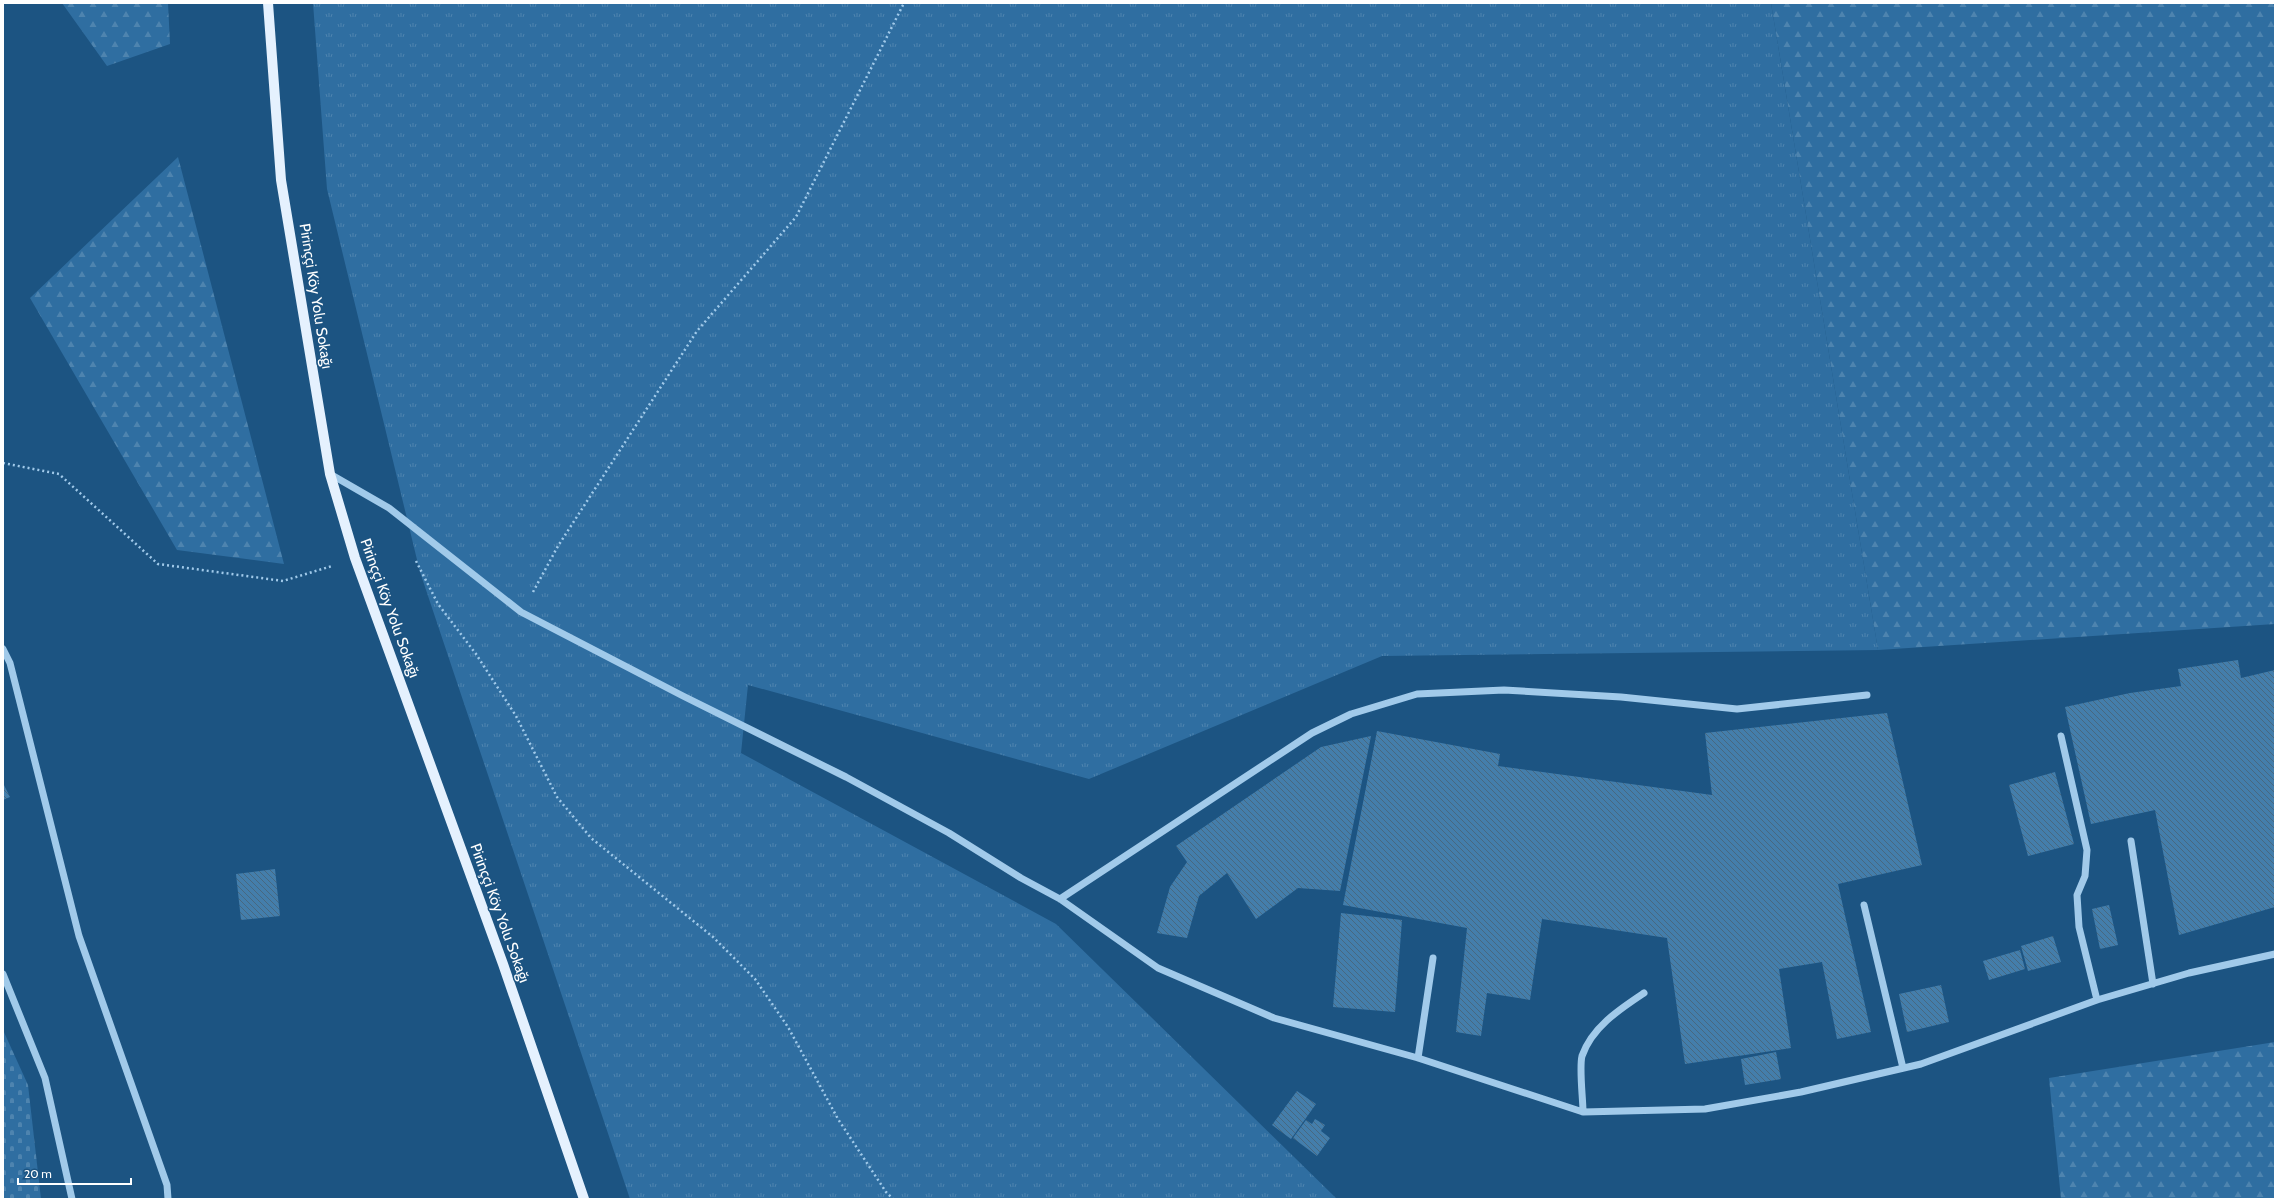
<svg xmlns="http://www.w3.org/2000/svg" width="2278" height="1202" font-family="Cabin,sans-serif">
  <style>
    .grass { fill: url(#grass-tufts) }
    .forest { fill: url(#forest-firs) }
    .cemetery { fill: url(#cemetery-stones) }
    .building { fill: url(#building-back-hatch) }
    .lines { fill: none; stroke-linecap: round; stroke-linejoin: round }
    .path { stroke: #a1caea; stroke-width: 2.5; stroke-dasharray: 2 3; stroke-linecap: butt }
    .minor { stroke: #a1caea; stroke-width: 7 }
    .major { stroke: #e5f1fe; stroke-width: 10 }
    .labels { text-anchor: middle; stroke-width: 3; stroke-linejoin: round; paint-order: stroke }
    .street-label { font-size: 15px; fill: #fff; stroke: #1c5482 }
  </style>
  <defs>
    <pattern id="grass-tufts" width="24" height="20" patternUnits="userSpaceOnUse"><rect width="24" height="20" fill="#2f6ea1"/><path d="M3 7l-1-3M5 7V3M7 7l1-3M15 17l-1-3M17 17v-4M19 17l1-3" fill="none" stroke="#4e84af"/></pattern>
    <pattern id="forest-firs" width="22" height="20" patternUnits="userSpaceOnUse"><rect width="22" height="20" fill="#2f6ea1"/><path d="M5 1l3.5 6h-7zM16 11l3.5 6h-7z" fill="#4e84af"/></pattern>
    <pattern id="cemetery-stones" width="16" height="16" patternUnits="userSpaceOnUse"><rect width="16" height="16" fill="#2f6ea1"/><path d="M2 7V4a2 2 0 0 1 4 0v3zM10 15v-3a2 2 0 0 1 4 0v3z" fill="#4e84af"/></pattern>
    <pattern id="building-back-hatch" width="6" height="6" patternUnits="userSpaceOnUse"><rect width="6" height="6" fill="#447eab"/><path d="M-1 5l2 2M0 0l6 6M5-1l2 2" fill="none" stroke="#486880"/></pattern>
  </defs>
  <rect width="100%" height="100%" fill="#1c5482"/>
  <!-- grass -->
  <path class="grass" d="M313,3H1771L1878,650L1382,656L1089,779L748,685L741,753L1056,924L1337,1199H630L420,572L327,189Z"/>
  <!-- forest -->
  <path class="forest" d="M62,3H168L170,44L107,66Z
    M1771,3H2275V624L1878,650Z
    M178,157L284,564L177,550L30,298Z
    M2275,1042V1199H2061L2049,1078Z"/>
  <!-- cemetery -->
  <path class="cemetery" d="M3,1030L28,1085L41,1199H3Z"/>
  <!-- building -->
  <path class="building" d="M2238,660L2241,678L2275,670V907L2179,935L2155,810L2091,824L2065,707L2130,693L2181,686L2178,669Z
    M1887,713L1922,865L1838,884L1871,1032L1837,1039L1822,962L1779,969L1791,1048L1685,1064L1667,938L1542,919L1530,1000L1487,993L1481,1036L1456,1032L1467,928L1343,905L1377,731L1500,754L1498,766L1712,795L1705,733Z
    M1371,736L1340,891L1298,888L1256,919L1227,873L1199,896L1187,938L1157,933L1170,887L1187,862L1176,846L1321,747Z
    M2055,772L2074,844L2028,856L2009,785Z
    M3,783L10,797L3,800Z
    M275,869L280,916L241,920L236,874Z
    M2109,905L2118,945L2100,949L2092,909Z
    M1341,913L1402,920L1395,1012L1333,1007Z
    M2053,936L2061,962L2028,971L2021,946Z
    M2020,950L2025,969L1989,980L1983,961Z
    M1941,985L1949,1022L1907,1032L1899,994Z
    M1776,1052L1781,1079L1745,1085L1741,1059Z
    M1297,1091L1316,1104L1291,1139L1272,1125Z
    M1315,1119L1325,1125L1321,1131L1330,1138L1317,1156L1293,1138L1306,1120L1312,1124Z"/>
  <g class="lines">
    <!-- path -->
    <path class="path" d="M3,463L59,474L158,564L283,581L332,566
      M416,561L438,604L476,654L516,716L557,797L591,838L713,937L755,979L788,1027L838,1119L886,1192L893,1199
      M533,592L558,546L697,331L796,217L904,3"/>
    <!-- minor -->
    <path class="minor" d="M330,474L389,508L521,612L683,696L846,777L949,833L1021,878L1060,899L1158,968L1274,1018L1418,1058L1583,1112L1705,1109L1801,1092L1921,1064L2097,1000L2189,973L2275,954
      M3,649L10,663L79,936L167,1185L168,1199
      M2061,736L2087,850L2085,876L2077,895L2079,927L2097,1000
      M2131,841L2153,984
      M1060,899L1312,733L1351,714L1417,694L1504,690L1621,697L1737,709L1867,695
      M1864,905L1903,1068
      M3,974L45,1078L72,1199
      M1418,1058L1433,958
      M1583,1112C1583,1099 1579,1068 1582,1056C1592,1027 1620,1009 1644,993"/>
    <!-- major -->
    <path class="major" d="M268,3L281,180L330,474L355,558L503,964L584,1199"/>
  </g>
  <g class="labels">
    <!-- street labels -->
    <g class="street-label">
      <text transform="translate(316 296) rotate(81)" y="5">Pirinççi Köy Yolu Sokağı</text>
      <text transform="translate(390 608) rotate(70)" y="5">Pirinççi Köy Yolu Sokağı</text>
      <text transform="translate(500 913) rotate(70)" y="5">Pirinççi Köy Yolu Sokağı</text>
    </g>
  </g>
  <!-- border -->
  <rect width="2278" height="1202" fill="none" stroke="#ffffff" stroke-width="8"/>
  <!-- scale -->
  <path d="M18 1178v6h113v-6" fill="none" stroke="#ffffff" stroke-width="2"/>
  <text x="24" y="1178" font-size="12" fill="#ffffff" stroke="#1c5482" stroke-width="3" paint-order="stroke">20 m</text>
</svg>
